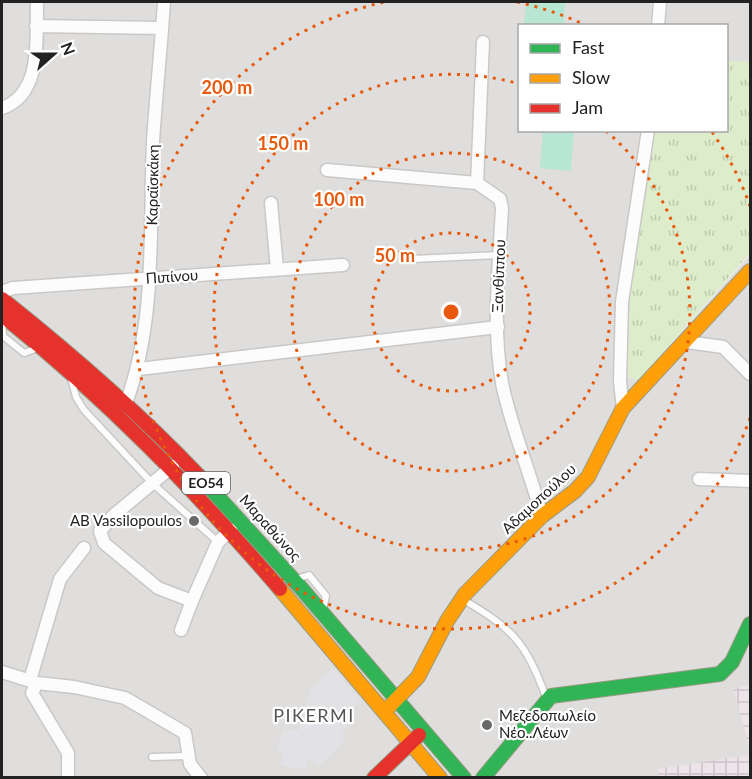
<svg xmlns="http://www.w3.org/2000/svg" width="752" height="779" font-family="Lato,sans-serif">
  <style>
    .residential { fill: #dfdedc }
    .industrial { fill: url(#industrial-grid) }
    .grass { fill: url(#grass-tufts) }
    .pitch { fill: #b7e6d2 }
    .plaza { fill: #e2e1e5 }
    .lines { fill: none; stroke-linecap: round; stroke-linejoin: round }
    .lane-casing { stroke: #c9c8c7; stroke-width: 9 }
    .street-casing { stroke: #c9c8c7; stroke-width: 15 }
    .fast-casing { stroke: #999a82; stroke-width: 16 }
    .slow-casing { stroke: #999a82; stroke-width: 16 }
    .jam-casing { stroke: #999a82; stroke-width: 16 }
    .lane { stroke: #fdfcfc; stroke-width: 6 }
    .street { stroke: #fdfcfc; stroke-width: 12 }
    .fast { stroke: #30b455; stroke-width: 14 }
    .slow { stroke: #ff9f0a; stroke-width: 14 }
    .jam { stroke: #e5322d; stroke-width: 14 }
    .ring { fill: none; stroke: #e8590c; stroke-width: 3; stroke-dasharray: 3 6 }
    .poi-dot { fill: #6a6968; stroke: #fff; stroke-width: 2 }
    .labels { text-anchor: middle; stroke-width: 4.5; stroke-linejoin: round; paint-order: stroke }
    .shield { fill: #fff; stroke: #646464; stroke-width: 1.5 }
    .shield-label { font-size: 14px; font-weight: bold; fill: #222 }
    .street-label { font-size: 15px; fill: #222; stroke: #fff }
    .poi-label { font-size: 15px; fill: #222; stroke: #fff; text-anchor: end }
    .quarter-label { font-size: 18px; letter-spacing: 1.5px; fill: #555; stroke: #fff }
    .centre { fill: #e8590c; stroke: #fff; stroke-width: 3 }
    .ring-label { font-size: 18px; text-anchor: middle; font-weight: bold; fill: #e8590c; stroke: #fff; stroke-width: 4.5; stroke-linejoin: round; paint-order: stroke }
  </style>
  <defs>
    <pattern id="industrial-grid" width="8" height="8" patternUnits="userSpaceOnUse" patternTransform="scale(1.5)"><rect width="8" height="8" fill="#ede4e9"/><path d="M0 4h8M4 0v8" fill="none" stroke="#cbc3c8"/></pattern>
    <pattern id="grass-tufts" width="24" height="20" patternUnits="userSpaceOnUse" patternTransform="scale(1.5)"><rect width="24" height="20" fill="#ddeccb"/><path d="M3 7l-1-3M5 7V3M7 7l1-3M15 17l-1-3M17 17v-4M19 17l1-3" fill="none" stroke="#bdcaae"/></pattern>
  </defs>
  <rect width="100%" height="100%" fill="#f0eeeb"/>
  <!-- residential -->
  <path class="residential" d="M2,2H750L749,61H727L726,26H520V130L654,131L630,298L627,376L638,381L750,255V777L2,778Z"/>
  <!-- industrial -->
  <path class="industrial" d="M750,685V751L734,689Z
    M750,755V777H659L657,769Z"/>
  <!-- grass -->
  <path class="grass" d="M750,41V253L638,381L627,376L630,298L654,131L726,130L727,61H749Z"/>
  <!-- pitch -->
  <path class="pitch" d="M526,2H565L564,25H524Z
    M543,131H574L571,171L540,168Z"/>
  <!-- plaza -->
  <path class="plaza" d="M333,668L361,701L347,714L353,721L340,733L345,741L319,765L308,757L306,770L280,765L284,751L277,749L283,729L298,731L311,688Z"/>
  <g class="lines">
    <defs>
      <path id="lane" d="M412,259L499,255
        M2,319L3,336L24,353L38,348
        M71,378L76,397L84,410L152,483L218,542
        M296,579L309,575L326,596L323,608
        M462,599C513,629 525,641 546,697
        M152,757L187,756"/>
      <path id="street" d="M36,26L162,28
        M658,26L660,2
        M2,108C43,94 36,37 37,2
        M327,170L477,183L500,199L502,208C499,265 492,326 502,383C511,427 530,472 542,516
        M477,183L483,42
        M271,203L277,269
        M2,292L13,288L343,265
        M687,342L723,347L750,374
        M139,369L498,327
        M126,403C157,319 149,230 153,142C156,95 161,48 164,2
        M623,408L620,382L622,302L648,130
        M173,466L114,515L100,531L104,543L158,588L192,601L218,542L231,530
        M699,479L750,481
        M181,630L192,601
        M2,672L37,683L74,687L125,698L185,733L190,764L201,778
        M30,680L60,579L84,548
        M37,683L32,693L68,753V778"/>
      <path id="fast" d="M199,476L301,588L464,778
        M483,778L551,696L720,674L732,662L750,624"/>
      <path id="slow" d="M280,589L440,778
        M387,709L418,677L447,621L465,594L542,516L575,491L588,477L623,408L750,271"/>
      <path id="jam" d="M2,299C71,354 138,412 199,476
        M2,315C107,399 193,488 280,589
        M374,778L419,735"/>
    </defs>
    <!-- lane casing -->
    <use href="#lane" class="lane-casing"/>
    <!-- street casing -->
    <use href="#street" class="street-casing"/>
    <!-- fast casing -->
    <use href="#fast" class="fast-casing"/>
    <!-- slow casing -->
    <use href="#slow" class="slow-casing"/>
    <!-- jam casing -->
    <use href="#jam" class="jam-casing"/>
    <!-- lane -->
    <use href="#lane" class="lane"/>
    <!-- street -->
    <use href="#street" class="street"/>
    <!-- fast -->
    <use href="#fast" class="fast"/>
    <!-- slow -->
    <use href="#slow" class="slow"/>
    <!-- jam -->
    <use href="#jam" class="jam"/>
  </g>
  <!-- distance rings -->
  <g class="ring">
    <circle cx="451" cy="312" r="79"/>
    <circle cx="451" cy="312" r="159"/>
    <path d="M606 131A238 238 0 1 1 519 84"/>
    <path d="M750 418A317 317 0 1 1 385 2M517 2A317 317 0 0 1 585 25M712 132A317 317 0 0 1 750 206"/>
  </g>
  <!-- markers -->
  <g class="poi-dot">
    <circle cx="194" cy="521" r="6"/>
    <circle cx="487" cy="725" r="6"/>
  </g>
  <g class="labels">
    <!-- shield labels -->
    <rect class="shield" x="182" y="472" width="48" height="22" rx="4.5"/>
    <g class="shield-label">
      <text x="206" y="488">ΕΟ54</text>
    </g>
    <!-- street labels -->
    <g class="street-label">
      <text transform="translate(153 185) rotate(-89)" y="5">Καραϊσκάκη</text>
      <text transform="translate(499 276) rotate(-88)" y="5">Ξανθίππου</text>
      <text transform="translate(172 277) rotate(-4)" y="5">Πιπίνου</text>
      <text transform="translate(539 499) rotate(-43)" y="5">Αδαμοπούλου</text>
      <text transform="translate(270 528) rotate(48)" y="5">Μαραθώνος</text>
    </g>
    <!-- poi labels -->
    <g class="poi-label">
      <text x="182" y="526">AB Vassilopoulos</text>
      <text x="499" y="721" text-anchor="start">Μεζεδοπωλείο<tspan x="499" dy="17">Νέο..Λέων</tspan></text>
    </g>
    <!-- quarter labels -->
    <g class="quarter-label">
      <text x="314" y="722">PIKERMI</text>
    </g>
  </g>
  <circle cx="451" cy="312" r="9" class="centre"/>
  <g class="ring-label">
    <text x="227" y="94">200 m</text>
    <text x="283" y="150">150 m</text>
    <text x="339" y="206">100 m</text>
    <text x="395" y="262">50 m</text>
  </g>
  <!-- border -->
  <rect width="752" height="779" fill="none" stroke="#222222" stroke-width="6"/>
  <!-- legend -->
  <rect x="518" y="24" width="210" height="108" fill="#ffffff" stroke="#a7a7a7" stroke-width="1.5"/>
  <rect x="530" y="44" width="30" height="9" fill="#30b455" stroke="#a7a7a7" stroke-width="1.5"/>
  <text x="572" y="54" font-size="18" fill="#222222">Fast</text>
  <rect x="530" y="74" width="30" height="9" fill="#ff9f0a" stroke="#a7a7a7" stroke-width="1.5"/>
  <text x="572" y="84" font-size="18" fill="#222222">Slow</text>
  <rect x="530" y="104" width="30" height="9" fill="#e5322d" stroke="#a7a7a7" stroke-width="1.5"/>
  <text x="572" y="114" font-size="18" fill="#222222">Jam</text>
  <!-- north arrow -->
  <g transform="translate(54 54) rotate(69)" stroke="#ffffff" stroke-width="4.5" paint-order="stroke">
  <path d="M0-4.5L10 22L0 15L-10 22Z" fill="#222222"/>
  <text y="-9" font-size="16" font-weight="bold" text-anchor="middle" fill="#222222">N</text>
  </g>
</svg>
